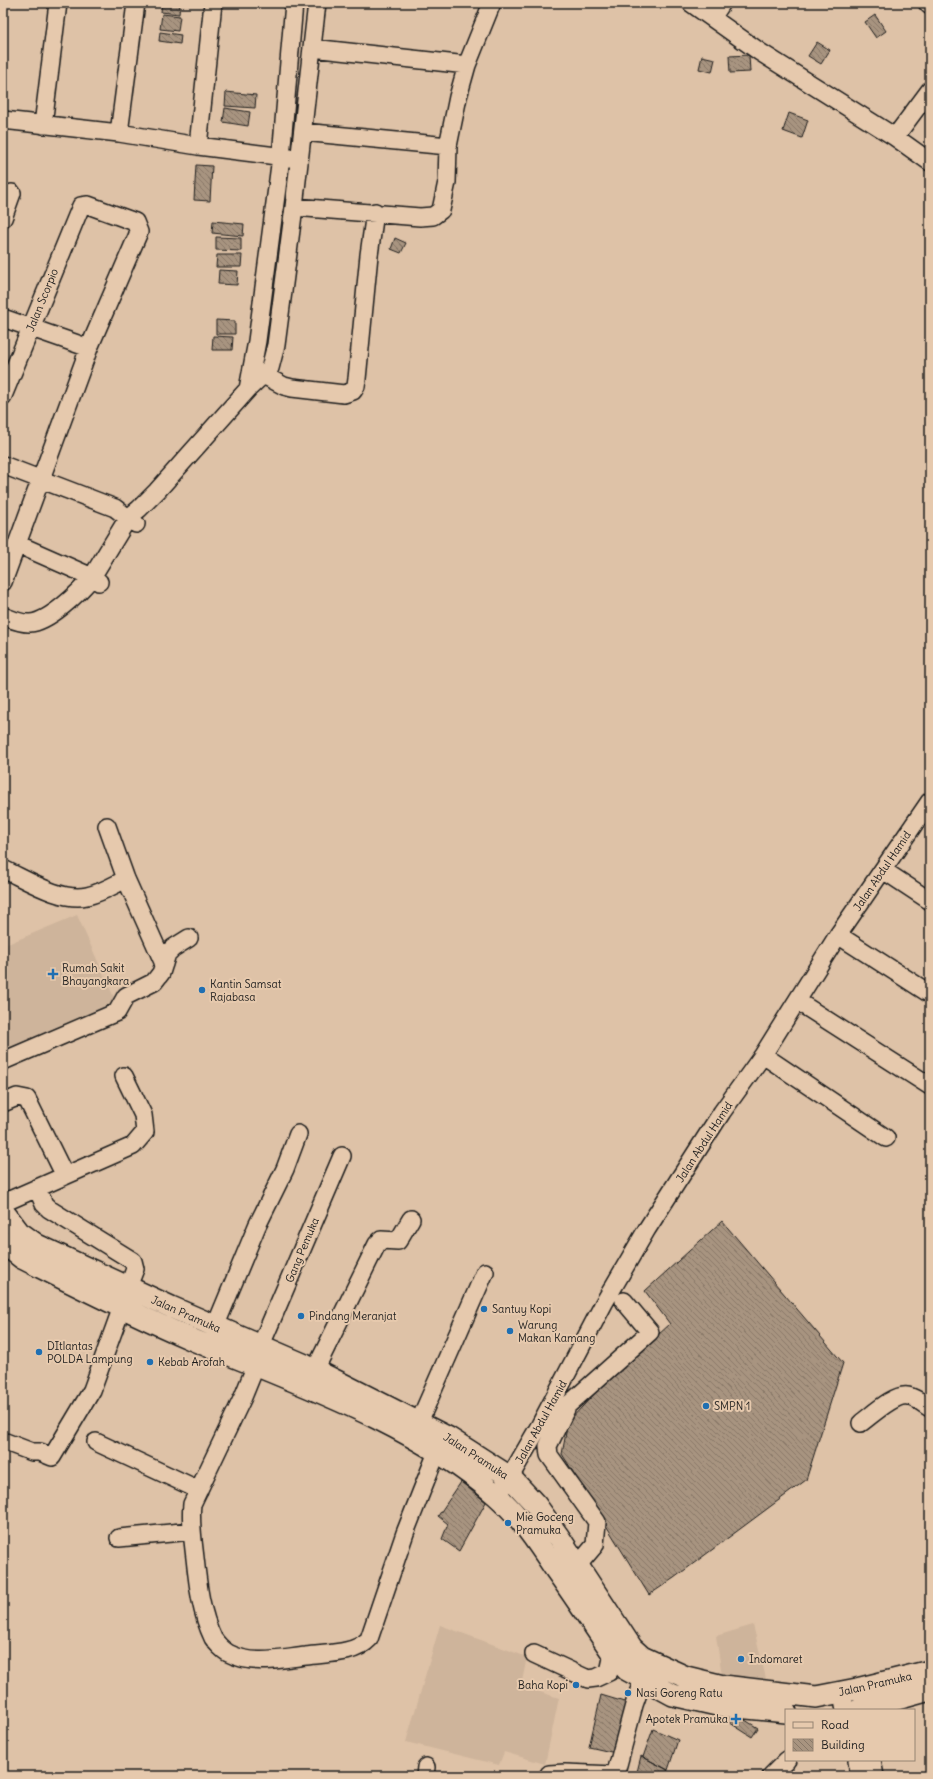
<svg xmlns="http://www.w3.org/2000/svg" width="933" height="1779" font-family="Delius,sans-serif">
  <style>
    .built { fill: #ceb49b }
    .building { fill: url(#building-back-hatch); stroke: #1c1c1c }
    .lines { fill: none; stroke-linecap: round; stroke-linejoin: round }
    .minor-casing { stroke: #1c1c1c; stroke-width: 20 }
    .major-casing { stroke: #1c1c1c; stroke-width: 24 }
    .minor { stroke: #e6c9ad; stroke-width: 17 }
    .major { stroke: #e6c9ad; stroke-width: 21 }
    .poi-dot { fill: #1f6fb2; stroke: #e6c9ad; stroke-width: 1.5 }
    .labels { text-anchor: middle; stroke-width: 4; stroke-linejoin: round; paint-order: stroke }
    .street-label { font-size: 11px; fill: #1c1c1c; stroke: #e6c9ad }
    .poi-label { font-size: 11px; fill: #1c1c1c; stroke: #e6c9ad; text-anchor: start }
  </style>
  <defs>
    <pattern id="building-back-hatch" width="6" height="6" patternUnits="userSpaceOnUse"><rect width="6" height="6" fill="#a89480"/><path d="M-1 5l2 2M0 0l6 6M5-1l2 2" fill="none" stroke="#887868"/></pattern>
  </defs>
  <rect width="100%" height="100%" fill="#dec2a7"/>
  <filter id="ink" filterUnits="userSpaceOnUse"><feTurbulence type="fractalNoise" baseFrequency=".025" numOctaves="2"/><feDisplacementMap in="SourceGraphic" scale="8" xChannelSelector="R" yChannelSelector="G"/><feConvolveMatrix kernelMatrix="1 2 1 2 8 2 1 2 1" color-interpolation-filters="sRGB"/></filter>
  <g filter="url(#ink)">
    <!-- built -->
    <path class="built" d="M77,915L116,1002L3,1053V946Z
      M440,1625L527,1657L521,1686L559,1698L545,1764L504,1752L499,1765L406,1742Z
      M753,1625L768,1687L723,1682L716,1636Z"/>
    <!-- building -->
    <path class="building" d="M162,3L180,4L179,14L161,12Z
      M162,14L180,16L178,31L160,29Z
      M875,15L886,31L876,38L865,22Z
      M160,32L181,35L180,44L159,41Z
      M817,42L830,50L821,64L808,56Z
      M749,55L750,72L730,73L729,56Z
      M702,56L715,59L712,72L699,69Z
      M226,92L256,95L255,108L225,106Z
      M225,108L250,112L248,126L223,122Z
      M789,113L808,120L802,138L783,131Z
      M196,165L212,166L210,201L194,200Z
      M213,221L244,224L243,236L212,233Z
      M216,237L241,238V251L216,250Z
      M395,238L406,243L401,253L391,249Z
      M217,255H242L241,267H216Z
      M219,270L238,271L237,285L218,284Z
      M216,320L235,321V334H216Z
      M213,336L233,337L232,350H212Z
      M722,1221L843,1363L806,1480L674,1578L649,1595L562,1454L568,1422L597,1391L670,1324L645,1291Z
      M461,1482L486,1502L459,1551L442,1539L448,1524L438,1516Z
      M601,1695L631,1704L620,1754L589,1747Z
      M732,1712L758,1728L752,1737L727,1721Z
      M653,1729L678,1740L668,1770L643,1757Z
      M641,1756L668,1770L666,1776H636Z"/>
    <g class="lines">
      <defs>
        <path id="minor" d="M691,3L760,52L895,137L930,162
          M927,3L930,6
          M712,18L722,3
          M312,48L467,65
          M3,120L119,133L198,146L292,158
          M43,125L58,3
          M303,132L448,146
          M119,133L136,3
          M895,137L930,90
          M198,146L213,3
          M294,207L420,217L433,216L441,210L447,182L448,146L458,97L467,65L492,3
          M3,218L12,193
          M3,318L89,348
          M254,370L284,386L292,388L344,394L353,391L356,386L357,379L369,255L375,212
          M248,389L257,341L281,157L294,3
          M3,396L81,206L88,205L135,222L139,232L89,348L3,582
          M3,465L115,508L136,524
          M17,544L92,577L99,582
          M3,616C11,619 21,624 30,623C49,622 80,592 92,577L128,518L139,509L157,491L248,389L270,368L276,345L294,207L317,3
          M107,826L126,879L164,964
          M3,869C27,880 61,902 87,896C101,893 114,885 126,879
          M883,870L930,901
          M838,935L930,994
          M797,1001L930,1086
          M763,1055L886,1138
          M3,1061L117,1012L126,996L154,982L161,973L167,954L173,948L189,938
          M3,1103L17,1097L27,1099L65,1176
          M37,1188L44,1204L49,1209L133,1261L135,1269L128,1287
          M3,1203L133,1146L145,1132L143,1115L124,1076
          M215,1327L257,1226L285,1169L298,1134
          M261,1345L342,1156
          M256,1365L243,1397L192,1504C190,1522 193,1540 195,1558C198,1586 201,1613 213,1638C216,1643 223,1650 228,1653C253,1666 279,1659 306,1656C326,1653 354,1655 369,1639L405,1533L437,1452
          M315,1370L377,1244L381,1240L398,1241L411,1219
          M419,1422L485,1272
          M861,1423C872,1415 895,1393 908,1396C917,1398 923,1404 930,1408
          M3,1441L32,1452H40L52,1457L92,1390L122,1307
          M96,1442L199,1490
          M497,1495L510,1477L540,1425L604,1303L647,1229L722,1112L763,1055L838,935L930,801
          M119,1538L192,1531
          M578,1565L595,1545L597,1522L549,1455L548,1446L568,1405L650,1332L624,1301
          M534,1654L588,1679L596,1678L609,1672L613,1654
          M842,1693L845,1710
          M857,1760L859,1776
          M872,1760L875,1776
          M549,1774L565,1773L615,1775
          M425,1776L426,1767
          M615,1776L634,1705L643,1679
          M771,1776L787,1760"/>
        <path id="major" d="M3,1211L19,1232L37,1245L171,1307L305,1365L449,1438L510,1477L536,1505L559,1537L632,1648L642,1657L686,1677L723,1686L816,1697L857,1689L930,1671
          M3,1243L22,1258C78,1286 133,1314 191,1339C291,1381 413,1422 496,1495C520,1516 538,1543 555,1569C575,1597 594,1626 613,1654L627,1670L673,1695L717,1705L786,1712
          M858,1710L930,1690"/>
      </defs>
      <!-- minor casing -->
      <use href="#minor" class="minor-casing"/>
      <!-- major casing -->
      <use href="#major" class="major-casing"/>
      <!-- minor -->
      <use href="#minor" class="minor"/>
      <!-- major -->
      <use href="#major" class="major"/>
    </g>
  </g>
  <!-- markers -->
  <g class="poi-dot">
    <path d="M51 968h4v4h4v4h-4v4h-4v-4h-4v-4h4z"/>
    <circle cx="202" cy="990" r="4"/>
    <circle cx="484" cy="1309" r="4"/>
    <circle cx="301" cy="1316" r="4"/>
    <circle cx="510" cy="1331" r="4"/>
    <circle cx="39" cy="1352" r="4"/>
    <circle cx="150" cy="1362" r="4"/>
    <circle cx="706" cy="1406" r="4"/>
    <circle cx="508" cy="1523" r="4"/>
    <circle cx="741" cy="1659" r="4"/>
    <circle cx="576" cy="1685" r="4"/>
    <circle cx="628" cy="1693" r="4"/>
    <path d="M734 1713h4v4h4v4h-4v4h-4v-4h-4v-4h4z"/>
  </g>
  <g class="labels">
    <!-- street labels -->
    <g class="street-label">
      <text transform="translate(42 300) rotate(-68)" y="4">Jalan Scorpio</text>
      <text transform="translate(882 871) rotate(-56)" y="4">Jalan Abdul Hamid</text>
      <text transform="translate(704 1142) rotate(-57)" y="4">Jalan Abdul Hamid</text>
      <text transform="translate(302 1250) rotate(-67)" y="4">Gang Pemuka</text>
      <text transform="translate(186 1314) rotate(24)" y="4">Jalan Pramuka</text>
      <text transform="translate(541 1422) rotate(-61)" y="4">Jalan Abdul Hamid</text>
      <text transform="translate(476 1456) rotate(33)" y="4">Jalan Pramuka</text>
      <text transform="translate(875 1684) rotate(-13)" y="4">Jalan Pramuka</text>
    </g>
    <!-- poi labels -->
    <g class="poi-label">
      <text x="62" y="972">Rumah Sakit<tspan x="62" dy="13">Bhayangkara</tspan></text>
      <text x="210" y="988">Kantin Samsat<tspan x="210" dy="13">Rajabasa</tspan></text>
      <text x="492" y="1313">Santuy Kopi</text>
      <text x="309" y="1320">Pindang Meranjat</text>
      <text x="518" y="1329">Warung<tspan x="518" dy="13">Makan Kamang</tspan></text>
      <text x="47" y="1350">DItlantas<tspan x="47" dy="13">POLDA Lampung</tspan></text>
      <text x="158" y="1366">Kebab Arofah</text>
      <text x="714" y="1410">SMPN 1</text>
      <text x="516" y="1521">Mie Goceng<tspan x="516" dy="13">Pramuka</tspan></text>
      <text x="749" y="1663">Indomaret</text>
      <text x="568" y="1689" text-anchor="end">Baha Kopi</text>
      <text x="636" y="1697">Nasi Goreng Ratu</text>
      <text x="728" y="1723" text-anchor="end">Apotek Pramuka</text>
    </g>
  </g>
  <!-- margin -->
  <rect width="933" height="1779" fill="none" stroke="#e6c9ad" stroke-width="16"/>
  <rect x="8" y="8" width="917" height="1763" fill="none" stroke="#1c1c1c" stroke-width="1.5" filter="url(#ink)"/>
  <!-- legend -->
  <rect x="785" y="1709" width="130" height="52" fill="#e6c9ad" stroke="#958473"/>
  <rect x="793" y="1722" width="20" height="6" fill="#e6c9ad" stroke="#958473"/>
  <text x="821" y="1729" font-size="12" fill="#1c1c1c">Road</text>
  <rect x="793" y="1739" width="20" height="12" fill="url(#building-back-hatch)" stroke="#958473"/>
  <text x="821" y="1749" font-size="12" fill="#1c1c1c">Building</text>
</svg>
